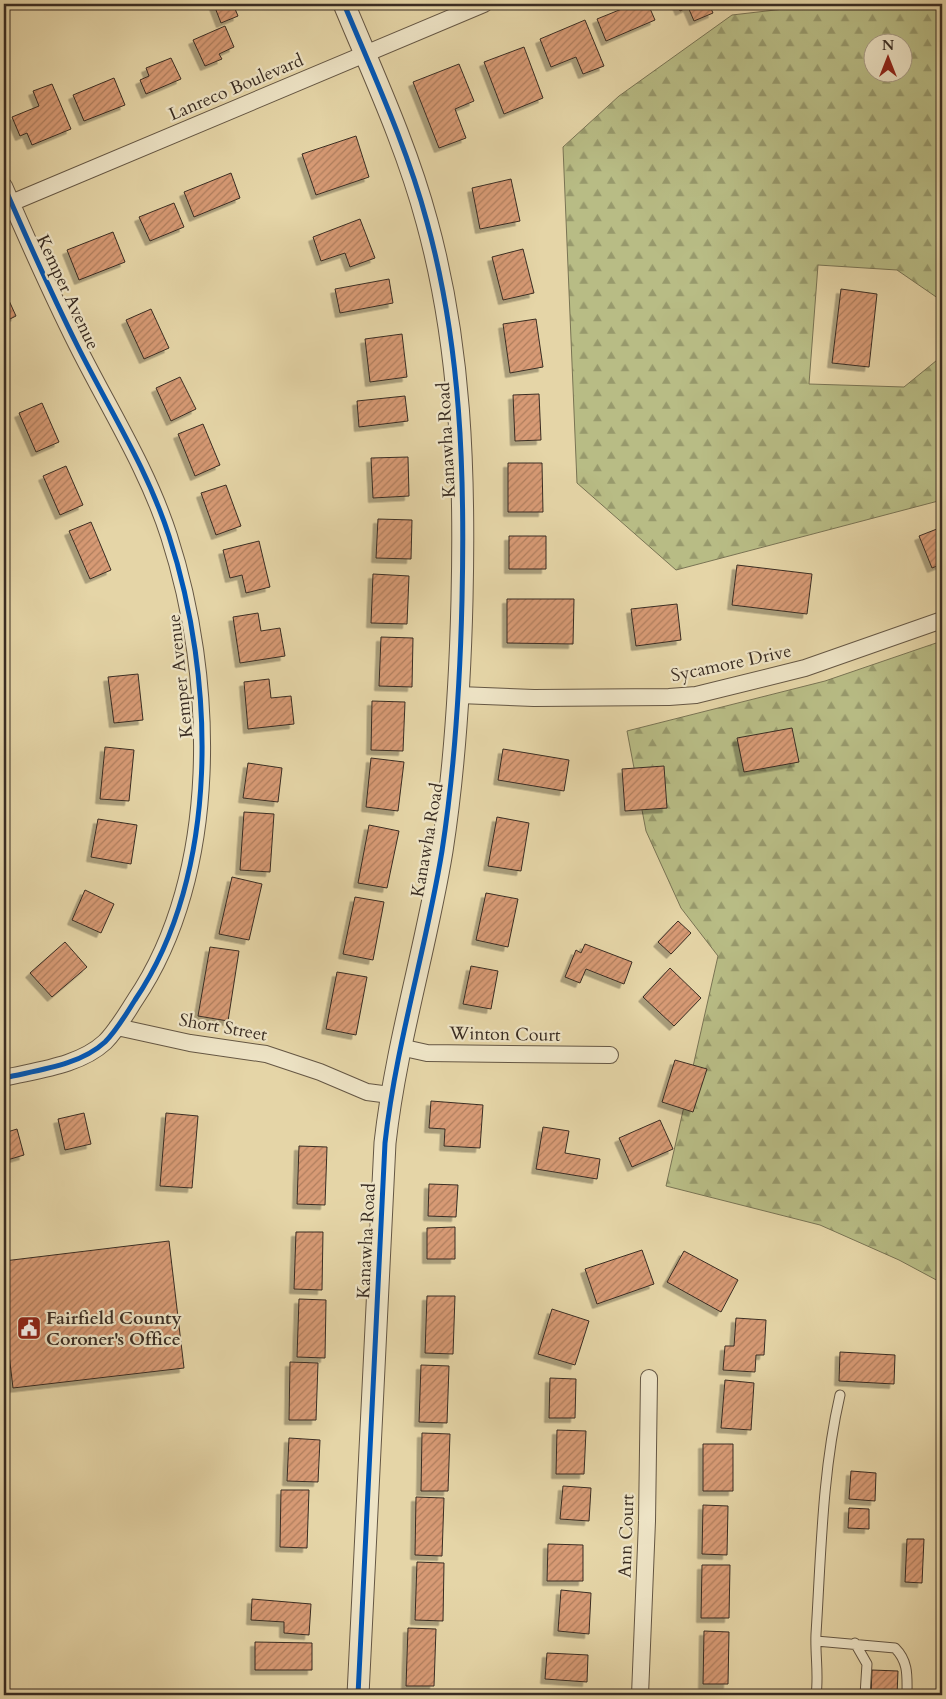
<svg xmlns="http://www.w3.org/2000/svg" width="946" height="1699" font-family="Cardo,serif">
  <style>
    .forest { fill: url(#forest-firs); stroke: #797454; fill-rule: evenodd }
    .building { fill: url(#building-hatch); stroke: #3a2d23; filter: url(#shadow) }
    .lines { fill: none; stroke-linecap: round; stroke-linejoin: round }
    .service-casing { stroke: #655744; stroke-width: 11 }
    .minor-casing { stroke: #655744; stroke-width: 18 }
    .tertiary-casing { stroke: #655744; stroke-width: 23 }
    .service { stroke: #eee4c6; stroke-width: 9 }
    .minor { stroke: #eee4c6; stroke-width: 16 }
    .tertiary { stroke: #eee4c6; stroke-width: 21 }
    .cycleway-casing { stroke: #eee4c6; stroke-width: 8 }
    .cycleway { stroke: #0057b8; stroke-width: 5 }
    .labels { text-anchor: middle; stroke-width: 4.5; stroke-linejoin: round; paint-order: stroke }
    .street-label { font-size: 18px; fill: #3a2d23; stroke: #eee4c6 }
    .poi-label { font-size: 18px; font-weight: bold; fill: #3a2d23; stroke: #eee4c6; text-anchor: start }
  </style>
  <defs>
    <pattern id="forest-firs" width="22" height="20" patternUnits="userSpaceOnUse" patternTransform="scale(1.25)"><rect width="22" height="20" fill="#b8bc85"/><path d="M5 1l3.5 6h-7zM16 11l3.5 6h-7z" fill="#97996c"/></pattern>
    <pattern id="building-hatch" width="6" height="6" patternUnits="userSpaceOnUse" patternTransform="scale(1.25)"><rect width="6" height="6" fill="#d79a74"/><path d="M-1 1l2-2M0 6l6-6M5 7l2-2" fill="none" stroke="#af7e5f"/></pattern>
    <filter id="shadow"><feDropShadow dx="-4.5" dy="4.5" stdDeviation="0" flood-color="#0004"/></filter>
  </defs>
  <rect width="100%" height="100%" fill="#e5d5a7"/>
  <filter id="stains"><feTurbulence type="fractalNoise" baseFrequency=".004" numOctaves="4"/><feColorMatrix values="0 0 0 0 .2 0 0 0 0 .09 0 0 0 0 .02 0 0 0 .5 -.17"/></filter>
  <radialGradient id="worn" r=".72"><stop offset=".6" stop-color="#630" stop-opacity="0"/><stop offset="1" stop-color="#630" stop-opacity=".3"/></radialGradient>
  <!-- forest -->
  <path class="forest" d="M827,4H942V301L897,270L818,265L809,384L904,387L942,356V500L676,570L577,483L563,147L619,96L732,15ZM874,42H904V72H874Z
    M942,641V1283L899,1260L820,1225L666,1186L718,956L681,908L646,831L627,731L825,681Z"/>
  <!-- building -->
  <path class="building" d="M218,4H233L238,16L221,23L214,5Z
    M634,4H648L655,20L606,41L597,19Z
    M677,4H709L713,13L694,21L688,7L680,11Z
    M585,20L604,66L583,74L576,57L551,67L540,39Z
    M225,26L234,47L219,54L222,59L205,66L193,40Z
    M524,47L543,98L504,114L484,62Z
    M171,58L181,79L146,94L140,80L149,76L146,68Z
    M459,64L474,101L455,109L466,138L439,148L413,82Z
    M114,78L125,105L84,121L73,95Z
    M52,84L71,129L32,145L27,133L20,136L12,117L39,106L33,91Z
    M356,136L369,177L316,195L302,154Z
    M231,173L240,198L194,217L184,192Z
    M511,179L520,221L480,229L472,188Z
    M174,203L184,227L150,241L139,217Z
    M360,219L375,258L350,267L345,253L321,261L313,237Z
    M113,232L125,262L79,280L67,250Z
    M523,249L534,293L503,300L492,257Z
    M389,279L393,303L340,313L335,289Z
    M841,289L877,294L869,367L832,363Z
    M6,294L16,316L4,322V295Z
    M151,309L169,348L144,359L126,320Z
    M536,319L543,367L510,373L503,324Z
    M402,334L407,377L370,382L365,339Z
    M180,377L196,409L171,421L156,388Z
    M539,394L541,440L515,441L513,395Z
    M405,396L408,421L359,427L357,401Z
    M42,403L59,442L36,452L19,413Z
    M203,424L220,465L195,476L178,434Z
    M408,457L409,496L373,498L371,458Z
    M508,463H542L543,512H508Z
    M66,466L83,505L60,515L43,476Z
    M226,485L241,526L216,535L201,493Z
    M378,519L412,520L411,559L376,558Z
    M91,522L111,570L90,579L69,531Z
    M942,527V564L932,568L919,536Z
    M509,536H546V569H509Z
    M259,541L270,587L246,593L242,575L230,578L223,550Z
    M737,565L812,574L807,614L732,605Z
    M373,574L409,576L407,624L371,623Z
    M507,599H574L573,644L507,643Z
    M677,604L681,640L636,646L631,609Z
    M258,613L261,631L280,628L285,656L240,663L233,617Z
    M381,637L413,638L412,687L379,686Z
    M138,674L143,720L114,723L108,677Z
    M269,679L271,698L291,696L294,724L248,729L244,682Z
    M372,701L405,702L403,751L371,750Z
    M792,728L799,762L744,772L737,738Z
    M105,747L134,750L129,801L100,799Z
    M503,749L569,760L564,791L498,780Z
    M371,758L404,762L398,811L366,807Z
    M248,763L282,768L278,802L243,798Z
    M664,766L667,808L625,811L622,769Z
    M244,812L274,814L270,872L240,870Z
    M497,817L529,823L521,871L488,866Z
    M98,819L137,825L131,864L91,857Z
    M369,825L399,831L387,888L358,883Z
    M232,877L262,884L249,940L219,934Z
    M85,890L114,904L101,933L72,920Z
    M486,893L518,899L508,947L476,940Z
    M355,897L384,902L373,960L343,954Z
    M678,921L691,933L671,954L658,942Z
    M65,942L87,967L52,997L30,973Z
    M585,944L632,962L624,984L586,969L580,983L565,977L576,950L581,953Z
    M210,947L239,951L228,1021L198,1016Z
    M471,966L498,971L491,1009L463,1004Z
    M670,968L701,998L674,1026L643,997Z
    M337,972L367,977L356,1035L326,1029Z
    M675,1060L707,1069L693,1112L662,1102Z
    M431,1101L483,1105L480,1148L444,1146L445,1129L429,1128Z
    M84,1113L91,1144L65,1150L58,1119Z
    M166,1113L198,1116L192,1188L160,1186Z
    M660,1120L673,1149L632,1167L619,1138Z
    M543,1127L569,1131L565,1153L600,1159L597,1179L536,1169Z
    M17,1129L24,1155L4,1161V1133Z
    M299,1146L327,1147L325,1205L297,1204Z
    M429,1184L458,1185L456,1217L428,1216Z
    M455,1227V1259H427V1228Z
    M296,1232H323L322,1290L294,1289Z
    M169,1241L184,1368L13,1388L4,1312V1261Z
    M642,1250L654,1284L597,1304L585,1269Z
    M684,1251L738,1280L721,1312L667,1282Z
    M427,1296H455L453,1354L425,1353Z
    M299,1299L326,1300L325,1358L297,1357Z
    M552,1309L589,1321L575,1365L538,1354Z
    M736,1318L766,1320L764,1355H756L755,1372L723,1370L725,1346H734Z
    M840,1352L895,1355L894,1384L839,1381Z
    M290,1362L318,1363L316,1420H289Z
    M421,1365L449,1366L447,1423L419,1422Z
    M550,1378L576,1379L575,1418H549Z
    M725,1380L754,1383L751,1430L721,1428Z
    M557,1430L586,1431L584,1474H556Z
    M422,1433L450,1434L448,1491H421Z
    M289,1438L320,1440L318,1482L287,1481Z
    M703,1444H733V1491H703Z
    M851,1471L876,1473L875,1501L849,1499Z
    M563,1486L591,1488L589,1521L560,1519Z
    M281,1490H309L307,1548L280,1547Z
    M416,1497L444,1498L442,1556L415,1555Z
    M703,1505L728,1506L727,1555L702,1554Z
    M849,1508L869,1509V1529L848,1528Z
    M907,1539H924L922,1583L905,1582Z
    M548,1544L583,1545V1581H547Z
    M417,1562L444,1563L443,1621L415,1620Z
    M702,1565H730L729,1618H701Z
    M561,1590L591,1593L589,1634L558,1631Z
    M252,1599L311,1604L309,1635L284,1633V1622L251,1620Z
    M408,1628L436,1629L434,1686H406Z
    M704,1631L729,1632L728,1684H703Z
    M255,1642L312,1643V1670H255Z
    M547,1653L588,1655L587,1682L545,1679Z
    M872,1670L898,1671L897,1695H871Z"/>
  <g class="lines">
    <defs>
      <path id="service" d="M816,1641L895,1648C909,1662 907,1677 907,1695
        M855,1643L867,1664L865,1695
        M816,1695C819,1675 815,1655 816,1634C821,1555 822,1473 840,1395"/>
      <path id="minor" d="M4,186C27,239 51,293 77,345C109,409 147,468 169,536C215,678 221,873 135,1000C126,1014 117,1030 105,1042C79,1066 37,1070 4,1078
        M4,206L484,4
        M459,695L534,698L669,697L696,695L805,668L942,620
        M117,1027L190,1043L266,1054L320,1072L367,1092L390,1095
        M400,1047L427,1053L610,1055
        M640,1695L647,1521L649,1378"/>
      <path id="tertiary" d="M344,4C374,76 407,147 427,222C461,346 465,472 462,600C460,684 455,767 442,851C426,949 396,1044 385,1143L358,1695"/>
    </defs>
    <!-- service casing -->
    <use href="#service" class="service-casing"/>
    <!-- minor casing -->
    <use href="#minor" class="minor-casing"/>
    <!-- tertiary casing -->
    <use href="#tertiary" class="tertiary-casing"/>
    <!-- service -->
    <use href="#service" class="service"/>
    <!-- minor -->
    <use href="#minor" class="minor"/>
    <!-- tertiary -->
    <use href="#tertiary" class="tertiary"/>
    <defs>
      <path id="cycleway" d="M344,4C374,76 407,147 427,222C461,346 465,472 462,600C460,684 455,767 442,851C426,949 396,1044 385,1143L358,1695
        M4,186C27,239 51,293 77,345C109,409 147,468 169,536C215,678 221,873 135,1000C126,1014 117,1030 105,1042C79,1066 37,1070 4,1078"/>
    </defs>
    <!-- cycleway casing -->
    <use href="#cycleway" class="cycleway-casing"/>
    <!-- cycleway -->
    <use href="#cycleway" class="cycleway"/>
  </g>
  <!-- icons -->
  <defs>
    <symbol id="civic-square" viewBox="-11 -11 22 22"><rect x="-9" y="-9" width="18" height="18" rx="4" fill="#8f2418" stroke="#eee4c6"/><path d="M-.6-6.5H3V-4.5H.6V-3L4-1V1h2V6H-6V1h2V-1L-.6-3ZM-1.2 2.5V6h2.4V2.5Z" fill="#fff"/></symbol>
  </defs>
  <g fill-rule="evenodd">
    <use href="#civic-square" x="15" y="1314" width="28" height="28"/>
  </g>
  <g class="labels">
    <!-- street labels -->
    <g class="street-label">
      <text transform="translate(236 87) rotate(-23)" y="6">Lanreco Boulevard</text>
      <text transform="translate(68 292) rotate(65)" y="6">Kemper Avenue</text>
      <text transform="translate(446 440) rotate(-93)" y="6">Kanawha Road</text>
      <text transform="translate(731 663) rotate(-12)" y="6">Sycamore Drive</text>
      <text transform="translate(180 676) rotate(-96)" y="6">Kemper Avenue</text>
      <text transform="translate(427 840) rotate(-80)" y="6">Kanawha Road</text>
      <text transform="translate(223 1027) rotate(10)" y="6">Short Street</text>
      <text transform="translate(505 1034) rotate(1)" y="6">Winton Court</text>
      <text transform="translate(366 1241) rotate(-87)" y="6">Kanawha Road</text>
      <text transform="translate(626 1536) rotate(-88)" y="6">Ann Court</text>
    </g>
    <!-- poi labels -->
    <g class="poi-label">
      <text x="46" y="1324">Fairfield County<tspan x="46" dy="21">Coroner's Office</tspan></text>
    </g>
  </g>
  <!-- margin -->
  <rect width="946" height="1699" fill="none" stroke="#e5d5a7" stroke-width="20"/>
  <rect x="5" y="5" width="936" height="1689" fill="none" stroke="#3a2d23" stroke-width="2.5"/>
  <rect x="10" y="10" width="926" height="1679" fill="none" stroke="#3a2d23"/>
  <!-- north arrow -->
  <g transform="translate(888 58)"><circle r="24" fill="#eee4c6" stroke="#a69b85"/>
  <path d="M0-4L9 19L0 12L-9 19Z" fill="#8f2418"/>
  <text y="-8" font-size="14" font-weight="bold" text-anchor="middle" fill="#3a2d23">N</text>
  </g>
  <rect width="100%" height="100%" filter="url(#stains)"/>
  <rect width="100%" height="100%" fill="url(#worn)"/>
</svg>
